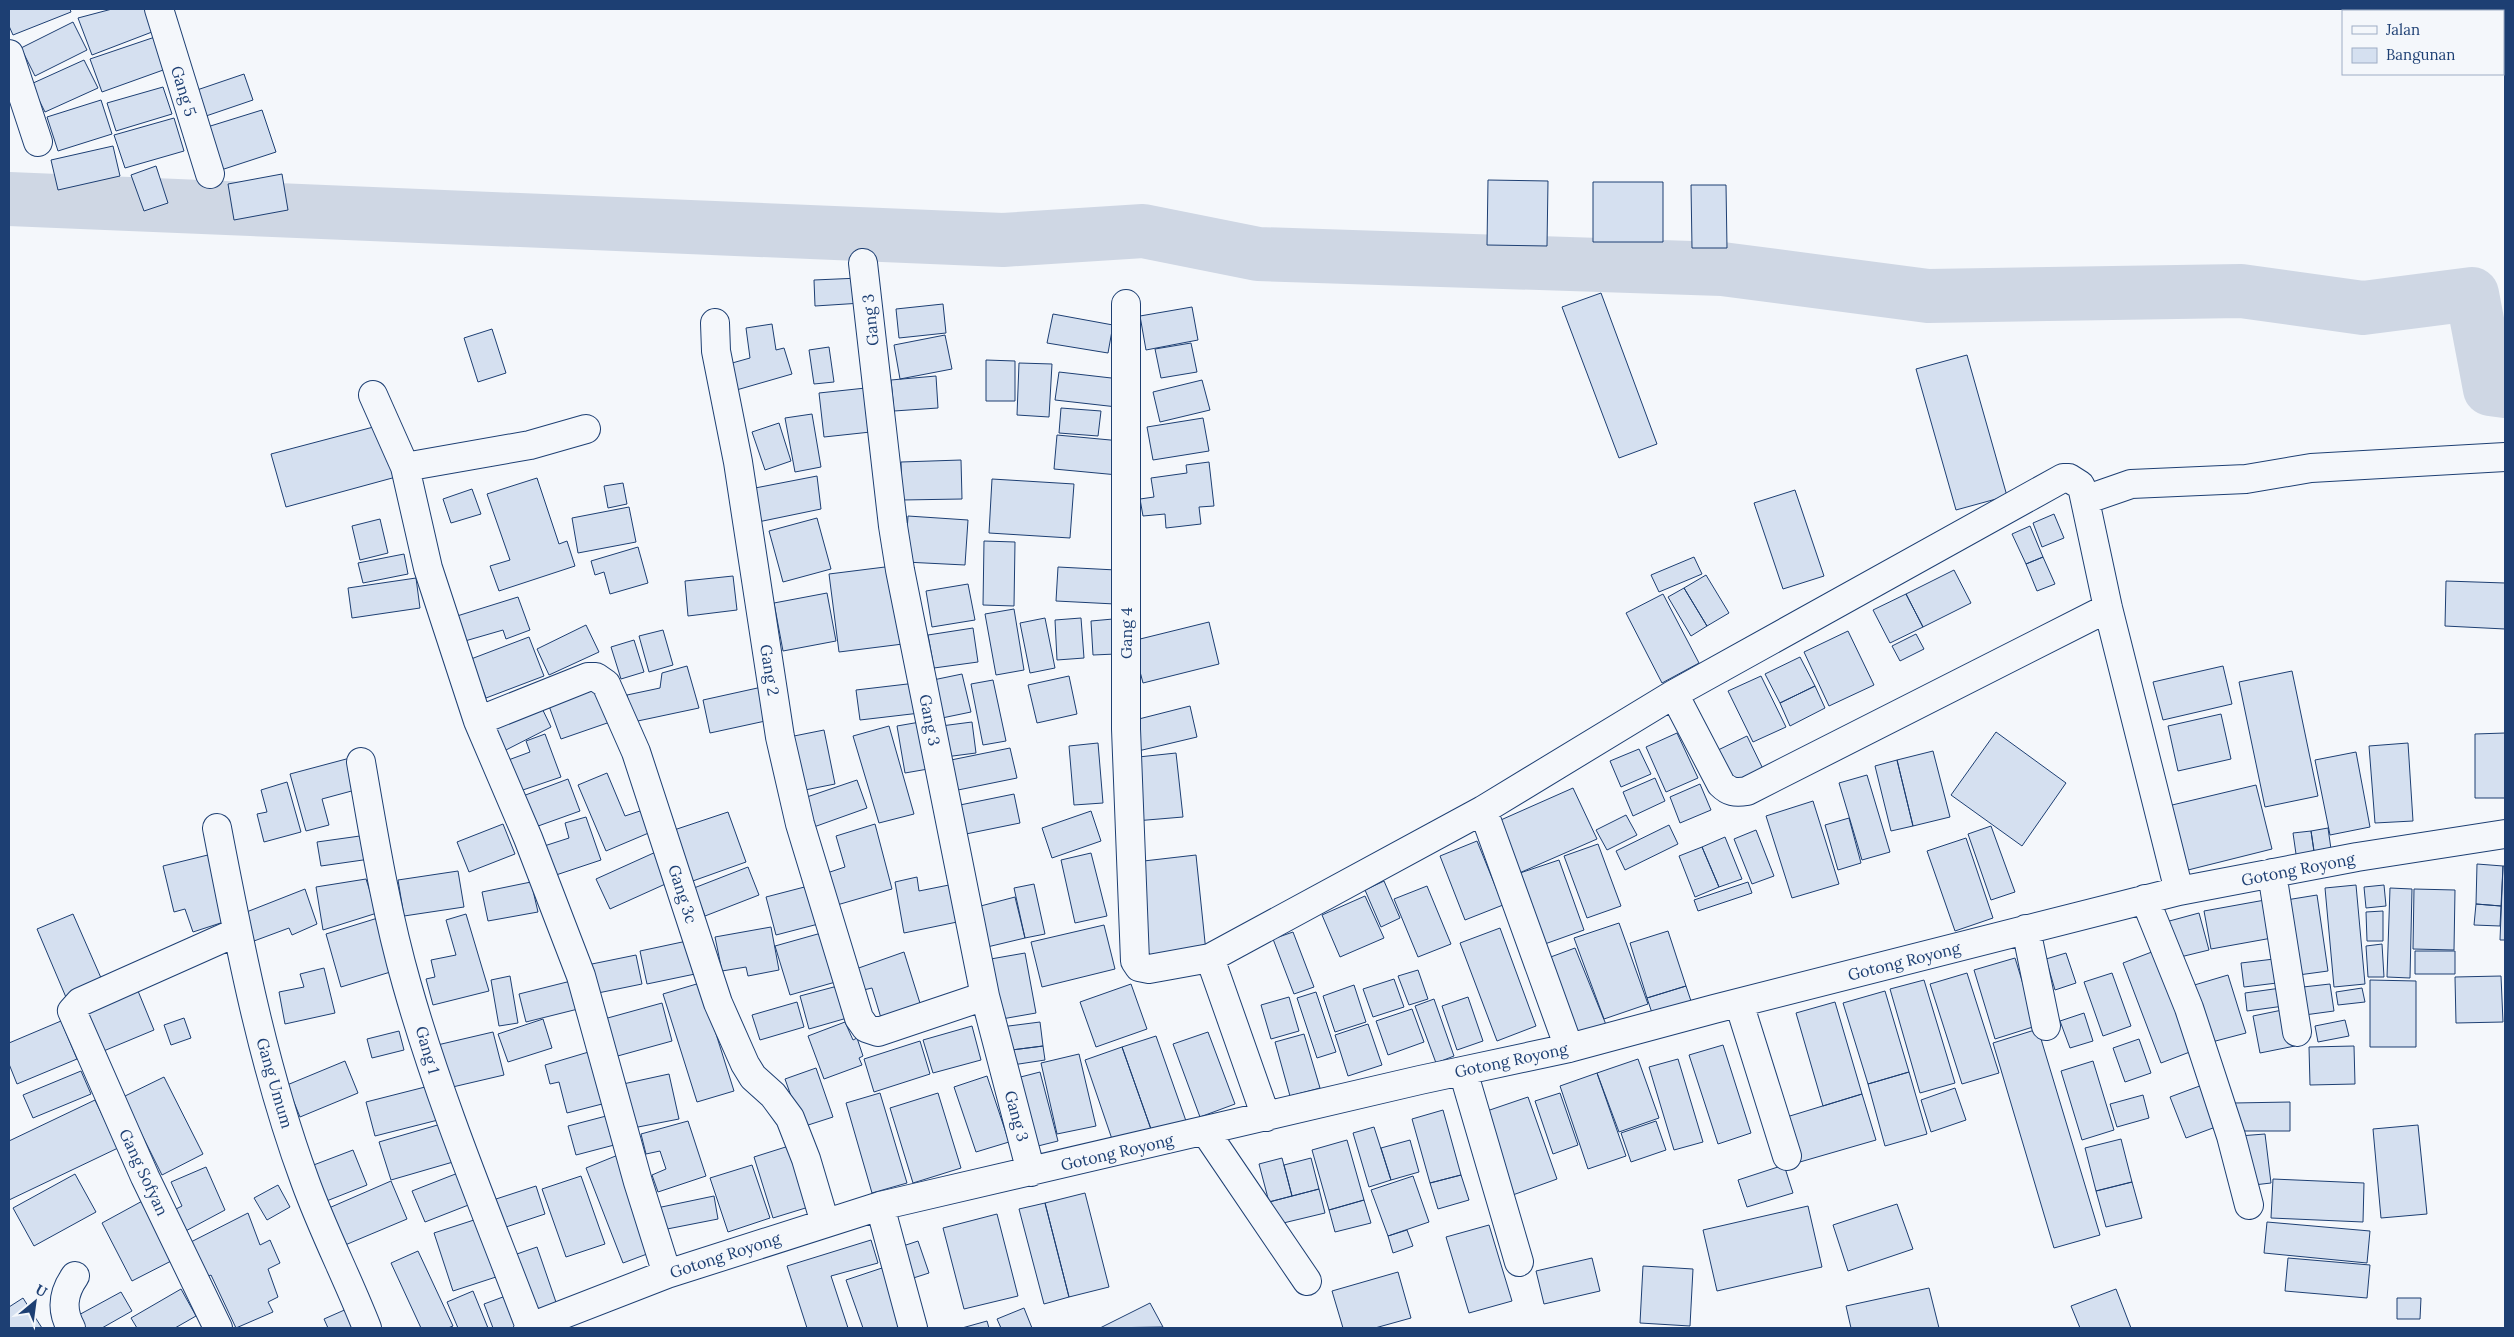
<svg xmlns="http://www.w3.org/2000/svg" width="2514" height="1337" font-family="Lora,serif">
  <style>
    .lines { fill: none; stroke-linecap: round; stroke-linejoin: round }
    .river { stroke: #cfd7e4; stroke-width: 54 }
    .building { fill: #d5e0f0; stroke: #1d3f73 }
    .street-casing { stroke: #1d3f73; stroke-width: 30 }
    .street { stroke: #f4f7fb; stroke-width: 28 }
    .labels { text-anchor: middle; stroke-width: 4; stroke-linejoin: round; paint-order: stroke }
    .street-label { font-size: 16px; fill: #1d3f73; stroke: #f4f7fb }
  </style>
  <rect width="100%" height="100%" fill="#f4f7fb"/>
  <g class="lines">
    <!-- river -->
    <path class="river" d="M9,199L1003,240L1143,231L1258,254L1722,269L1928,296L2241,291L2363,308L2472,294L2490,389L2505,391"/>
  </g>
  <!-- building -->
  <path class="building" d="M9,9H70L71,12L13,35L9,26Z
    M112,9H145L152,32L92,55L78,18Z
    M73,22L87,50L35,76L21,48Z
    M155,37L166,69L102,92L90,59Z
    M84,60L98,88L45,112L31,84Z
    M244,74L253,100L206,116L197,90Z
    M163,87L172,114L116,131L107,103Z
    M101,100L112,134L58,151L47,117Z
    M262,110L276,152L218,171L204,128Z
    M174,118L184,151L125,168L114,135Z
    M113,146L120,176L58,190L51,160Z
    M156,166L168,203L144,211L131,175Z
    M282,174L288,210L234,220L228,184Z
    M1488,180L1548,181L1547,246L1487,245Z
    M1593,182H1663V242H1593Z
    M1691,185H1726L1727,248H1692Z
    M860,278L862,303L815,306L814,280Z
    M1601,293L1657,444L1619,458L1562,307Z
    M943,304L946,333L899,338L896,309Z
    M1192,307L1198,340L1146,350L1140,316Z
    M1053,314L1113,325L1108,353L1047,343Z
    M772,324L776,350L784,348L792,374L733,391L725,365L750,358L746,328Z
    M492,329L506,373L478,382L464,338Z
    M945,335L952,369L900,379L894,345Z
    M1191,343L1197,372L1161,378L1155,349Z
    M829,347L834,382L814,384L809,350Z
    M1967,355L2007,496L1956,510L1916,369Z
    M986,360L1015,361V401H986Z
    M1019,363L1052,364L1049,417L1017,415Z
    M1059,372L1120,379L1117,407L1055,400Z
    M936,376L938,408L894,411L891,380Z
    M1202,380L1210,410L1160,422L1153,392Z
    M875,387L880,431L824,437L819,393Z
    M1061,408L1101,411L1098,436L1059,433Z
    M812,414L821,467L795,472L785,418Z
    M1203,418L1209,451L1153,460L1147,427Z
    M779,423L791,461L765,470L752,432Z
    M381,425L396,477L286,507L271,454Z
    M1057,435L1121,441L1118,475L1054,469Z
    M961,460L962,499L902,500L901,462Z
    M1209,462L1214,506L1199,507L1201,524L1166,528L1165,514L1143,516L1140,499L1154,497L1151,478L1187,473L1186,465Z
    M817,476L821,509L758,522L750,489Z
    M537,478L559,544L567,541L575,566L499,591L490,566L510,560L487,494Z
    M992,479L1074,484L1070,538L989,533Z
    M623,483L627,504L608,508L604,486Z
    M472,489L481,514L451,523L443,499Z
    M1795,490L1824,576L1783,589L1754,503Z
    M629,507L636,542L578,553L572,518Z
    M2054,514L2064,538L2042,547L2033,523Z
    M908,516L968,520L965,565L905,562Z
    M817,518L831,569L783,582L769,531Z
    M380,519L388,553L360,560L352,526Z
    M2030,526L2043,557L2026,564L2012,534Z
    M984,541L1015,542L1014,606L983,605Z
    M638,547L648,583L610,594L604,572L595,575L591,561Z
    M404,554L408,574L363,583L358,563Z
    M1694,557L1702,574L1659,592L1651,575Z
    M2043,557L2055,584L2037,591L2026,564Z
    M893,566L903,644L839,652L829,574Z
    M1058,567L1116,570L1115,604L1056,601Z
    M1954,570L1971,603L1923,627L1906,594Z
    M1706,575L1729,613L1707,626L1684,588Z
    M733,576L737,610L688,616L685,581Z
    M416,578L420,608L352,618L348,588Z
    M2446,581L2505,583V629L2445,626Z
    M968,584L975,620L932,627L926,591Z
    M1684,588L1707,626L1691,636L1668,597Z
    M827,593L836,641L783,651L774,603Z
    M1663,594L1699,663L1662,683L1626,613Z
    M1906,594L1923,627L1890,643L1873,610Z
    M518,597L530,630L506,639L503,630L465,641L457,616Z
    M1014,609L1024,670L996,675L985,614Z
    M1045,618L1055,668L1030,673L1020,623Z
    M1081,618L1084,658L1057,660L1055,620Z
    M1113,619L1116,654L1093,655L1091,621Z
    M1209,622L1219,664L1143,683L1132,641Z
    M586,625L599,652L549,675L537,649Z
    M973,628L978,662L934,668L928,635Z
    M663,630L673,665L649,672L639,636Z
    M1848,631L1874,685L1829,706L1804,652Z
    M1916,634L1924,649L1900,661L1892,646Z
    M529,637L544,676L486,698L471,659Z
    M634,640L644,672L621,679L611,647Z
    M1800,657L1815,686L1780,703L1765,674Z
    M687,666L699,708L633,722L627,695L660,688L662,673Z
    M2223,666L2232,704L2163,720L2153,682Z
    M2292,671L2318,796L2265,807L2239,682Z
    M962,674L971,712L942,718L933,680Z
    M1069,676L1077,714L1037,723L1028,685Z
    M1761,676L1786,727L1753,742L1728,691Z
    M993,680L1006,741L983,745L971,684Z
    M916,683L920,713L860,720L856,690Z
    M1815,686L1825,708L1790,726L1780,703Z
    M601,687L613,721L561,739L549,706Z
    M762,687L770,720L710,733L703,700Z
    M538,700L551,727L504,751L490,724Z
    M1190,706L1197,737L1134,752L1127,722Z
    M2221,714L2231,759L2178,771L2168,726Z
    M920,722L928,769L905,773L897,726Z
    M972,722L976,753L945,757L941,726Z
    M889,726L914,814L879,823L853,736Z
    M824,730L835,784L800,791L789,737Z
    M1996,732L2066,783L2022,846L1951,795Z
    M1677,733L1698,778L1666,792L1646,747Z
    M2505,733V798H2475V734Z
    M545,734L561,777L514,793L503,762L530,752L526,741Z
    M1747,736L1764,771L1731,786L1714,752Z
    M1098,743L1103,803L1074,805L1069,746Z
    M2408,743L2413,821L2375,823L2369,746Z
    M1010,748L1017,778L958,790L951,760Z
    M1639,749L1651,774L1621,787L1610,761Z
    M1933,751L1950,817L1913,826L1897,760Z
    M2356,752L2370,827L2330,835L2315,760Z
    M1176,753L1183,817L1135,821L1129,758Z
    M350,758L359,789L322,799L329,825L306,831L290,774Z
    M1897,760L1913,826L1891,831L1875,766Z
    M607,773L625,816L643,810L651,832L606,851L578,785Z
    M1867,775L1890,852L1862,860L1839,783Z
    M1655,778L1665,801L1633,816L1623,792Z
    M568,779L580,811L527,830L515,799Z
    M857,780L867,808L811,828L801,799Z
    M287,782L301,832L264,842L257,814L267,812L261,790Z
    M1700,784L1711,810L1680,823L1670,797Z
    M2256,785L2272,849L2184,871L2168,806Z
    M1573,788L1597,839L1517,874L1494,823Z
    M1014,794L1020,823L961,835L955,806Z
    M1813,801L1839,884L1792,898L1766,816Z
    M1091,811L1101,841L1052,858L1042,828Z
    M728,812L746,862L690,882L671,831Z
    M1626,815L1637,835L1607,850L1596,830Z
    M586,817L601,860L547,878L538,848L569,838L565,823Z
    M1849,818L1861,863L1838,870L1825,825Z
    M503,824L515,854L469,872L457,842Z
    M875,824L892,889L837,905L827,873L845,867L836,836Z
    M1669,825L1678,844L1625,870L1616,851Z
    M1991,826L2015,892L1991,900L1968,834Z
    M2328,828L2332,856L2315,858L2311,831Z
    M1756,830L1774,876L1752,884L1734,839Z
    M2311,831L2315,858L2297,861L2293,833Z
    M367,835L370,859L321,866L317,842Z
    M1725,837L1742,879L1719,887L1702,847Z
    M1966,838L1993,918L1955,931L1927,851Z
    M1477,841L1503,905L1465,920L1440,856Z
    M1598,844L1621,906L1587,918L1564,856Z
    M1702,847L1719,887L1695,897L1679,856Z
    M658,851L672,881L610,909L596,879Z
    M216,853L233,919L193,932L185,909L174,912L163,866Z
    M1091,853L1107,916L1075,923L1061,860Z
    M1196,855L1206,952L1145,958L1135,862Z
    M1559,860L1584,930L1542,945L1517,874Z
    M2477,864L2503,866L2501,906L2476,904Z
    M2503,866H2505V940H2500Z
    M748,867L759,895L705,916L694,888Z
    M458,871L464,907L404,916L398,880Z
    M917,877L919,891L954,884L962,921L904,933L895,882Z
    M366,879L377,913L323,930L316,887Z
    M1384,881L1400,918L1381,927L1365,890Z
    M531,882L538,912L488,921L482,892Z
    M1748,882L1752,893L1698,911L1694,900Z
    M816,884L826,922L776,935L766,897Z
    M1034,884L1045,934L1025,938L1014,888Z
    M2356,885L2365,984L2334,987L2325,888Z
    M2384,885L2386,906L2366,908L2364,887Z
    M1427,886L1451,944L1418,957L1394,899Z
    M2390,888L2412,889L2410,978L2387,977Z
    M305,889L317,924L292,935L289,928L254,941L244,913Z
    M2414,889L2455,890L2454,950L2413,949Z
    M2317,895L2328,971L2291,976L2280,901Z
    M1365,896L1384,938L1340,957L1322,915Z
    M1015,897L1025,938L983,948L973,908Z
    M2276,898L2283,936L2211,949L2204,911Z
    M2476,904L2501,906L2500,926L2474,925Z
    M2383,911V941H2367L2366,912Z
    M2199,913L2209,950L2172,959L2162,923Z
    M73,914L105,987L68,1002L37,929Z
    M466,914L489,991L433,1005L426,979L435,977L431,960L456,955L446,920Z
    M381,917L397,970L341,987L326,934Z
    M1619,923L1648,1004L1604,1019L1574,938Z
    M1104,925L1115,969L1042,987L1031,942Z
    M771,927L779,970L748,976L746,967L722,971L715,937Z
    M1500,928L1536,1026L1497,1041L1460,943Z
    M832,930L846,979L790,995L775,946Z
    M1668,931L1686,986L1647,998L1630,943Z
    M1293,932L1314,987L1294,994L1273,939Z
    M687,941L695,974L647,984L640,951Z
    M2382,944L2384,977H2368L2366,946Z
    M1575,948L1609,1032L1581,1043L1548,958Z
    M2157,950L2195,1050L2161,1063L2123,963Z
    M2415,951H2455V974H2415Z
    M904,952L924,1016L884,1028L872,988L859,991L853,970Z
    M1025,953L1036,1013L996,1020L985,960Z
    M2066,953L2076,983L2055,990L2046,959Z
    M636,955L642,984L593,994L587,965Z
    M2015,958L2036,1026L1995,1039L1974,970Z
    M2274,959L2277,983L2244,987L2241,963Z
    M324,968L335,1013L285,1024L279,992L304,987L300,974Z
    M1418,970L1428,999L1409,1005L1398,976Z
    M1967,973L1999,1073L1962,1084L1930,984Z
    M2112,973L2131,1026L2103,1036L2084,982Z
    M2228,975L2246,1033L2208,1043L2191,986Z
    M510,976L518,1023L499,1026L491,980Z
    M2501,976L2503,1022L2456,1023L2455,977Z
    M1394,979L1404,1007L1373,1017L1363,989Z
    M1924,980L1955,1083L1920,1093L1890,989Z
    M2370,980L2416,981V1047H2370Z
    M571,981L578,1009L526,1022L519,994Z
    M700,983L734,1091L697,1102L663,994Z
    M845,984L854,1016L809,1029L800,996Z
    M1131,984L1147,1029L1096,1047L1080,1002Z
    M2330,984L2334,1011L2297,1016L2294,988Z
    M1354,985L1366,1022L1335,1032L1323,996Z
    M1686,986L1692,1004L1653,1016L1647,998Z
    M2281,988L2284,1006L2247,1011L2245,993Z
    M2362,988L2365,1002L2338,1005L2336,992Z
    M138,991L154,1030L94,1055L78,1017Z
    M1885,991L1909,1072L1868,1084L1843,1003Z
    M1316,992L1336,1052L1317,1058L1297,998Z
    M1289,997L1299,1031L1271,1039L1261,1005Z
    M1468,997L1483,1041L1457,1050L1442,1006Z
    M1434,999L1454,1056L1436,1063L1415,1006Z
    M797,1002L804,1027L760,1040L752,1015Z
    M1835,1002L1862,1094L1823,1106L1796,1013Z
    M662,1003L672,1041L614,1057L604,1019Z
    M1412,1009L1424,1042L1388,1055L1376,1021Z
    M2287,1009L2295,1046L2260,1053L2253,1016Z
    M2084,1013L2093,1041L2070,1048L2060,1021Z
    M184,1018L191,1038L171,1045L164,1025Z
    M543,1019L552,1048L508,1062L498,1034Z
    M2345,1020L2349,1036L2318,1042L2315,1026Z
    M61,1021L77,1059L17,1084L9,1064V1043Z
    M845,1022L853,1040L857,1038L863,1056L859,1058L862,1065L824,1079L808,1036Z
    M1040,1022L1043,1046L1004,1051L1001,1027Z
    M1368,1024L1382,1065L1348,1076L1335,1035Z
    M972,1026L981,1060L933,1073L923,1040Z
    M2038,1029L2100,1235L2054,1248L1993,1043Z
    M399,1031L404,1050L372,1058L367,1039Z
    M493,1032L504,1075L444,1089L433,1046Z
    M1208,1032L1235,1104L1200,1117L1173,1044Z
    M1304,1034L1320,1088L1290,1096L1275,1042Z
    M1156,1036L1186,1121L1152,1132L1122,1047Z
    M2139,1039L2151,1073L2125,1082L2113,1048Z
    M920,1041L930,1074L874,1092L864,1059Z
    M1723,1045L1751,1133L1718,1144L1689,1055Z
    M1043,1046L1045,1060L1006,1066L1004,1051Z
    M2354,1046L2355,1084L2310,1085L2309,1047Z
    M1122,1047L1152,1132L1114,1145L1085,1060Z
    M592,1051L606,1103L567,1113L559,1082L550,1084L545,1065Z
    M1079,1054L1096,1126L1057,1134L1041,1063Z
    M1638,1059L1659,1118L1619,1132L1597,1073Z
    M1678,1059L1703,1142L1674,1150L1649,1067Z
    M345,1061L358,1093L300,1117L287,1085Z
    M2093,1061L2114,1130L2082,1140L2061,1071Z
    M816,1068L833,1117L802,1127L785,1079Z
    M81,1071L91,1094L33,1118L23,1095Z
    M1040,1072L1058,1141L1026,1149L1009,1080Z
    M1909,1072L1927,1134L1885,1146L1868,1084Z
    M1597,1073L1626,1156L1588,1169L1560,1086Z
    M669,1074L679,1119L633,1128L623,1084Z
    M987,1076L1009,1142L976,1152L954,1087Z
    M164,1077L203,1154L162,1175L123,1097Z
    M2205,1084L2221,1125L2186,1138L2170,1097Z
    M429,1086L438,1120L375,1136L366,1102Z
    M1955,1088L1966,1120L1931,1132L1921,1100Z
    M880,1093L907,1183L872,1193L846,1103Z
    M938,1093L961,1168L913,1183L890,1108Z
    M1560,1093L1578,1145L1553,1154L1535,1101Z
    M1862,1094L1876,1140L1793,1164L1780,1119Z
    M2143,1095L2149,1118L2117,1127L2110,1104Z
    M1528,1097L1557,1179L1510,1196L1481,1113Z
    M95,1100L118,1148L9,1200V1141Z
    M2290,1102V1131H2234V1103Z
    M1443,1110L1461,1175L1430,1183L1412,1119Z
    M610,1115L618,1144L576,1155L568,1126Z
    M688,1121L706,1176L658,1192L652,1175L666,1169L660,1151L646,1154L641,1134Z
    M1656,1121L1666,1150L1631,1162L1621,1133Z
    M441,1124L453,1162L391,1180L379,1142Z
    M2418,1125L2427,1214L2381,1218L2373,1129Z
    M1374,1127L1391,1180L1369,1187L1353,1133Z
    M2265,1134L2271,1183L2245,1186L2239,1136Z
    M2121,1139L2132,1182L2096,1191L2085,1148Z
    M1347,1140L1364,1200L1329,1210L1312,1150Z
    M1410,1140L1419,1172L1391,1180L1381,1148Z
    M792,1145L812,1206L773,1218L754,1157Z
    M353,1150L367,1185L324,1202L311,1166Z
    M618,1155L655,1251L623,1263L586,1168Z
    M1282,1158L1292,1196L1269,1202L1259,1164Z
    M1311,1158L1319,1189L1292,1196L1284,1165Z
    M752,1165L770,1218L728,1232L710,1178Z
    M1784,1165L1793,1193L1747,1207L1738,1180Z
    M206,1167L225,1210L180,1234L170,1212L182,1206L171,1182Z
    M458,1173L471,1204L425,1222L412,1191Z
    M75,1174L96,1212L34,1246L13,1208Z
    M1461,1175L1469,1200L1438,1209L1430,1183Z
    M581,1176L605,1244L566,1257L542,1189Z
    M1413,1176L1429,1222L1388,1236L1371,1190Z
    M2273,1179L2364,1183L2363,1222L2271,1218Z
    M391,1181L407,1219L338,1248L322,1211Z
    M2132,1182L2142,1218L2106,1227L2096,1191Z
    M278,1185L290,1207L267,1220L254,1198Z
    M536,1186L545,1214L503,1228L493,1200Z
    M1319,1189L1325,1213L1275,1225L1269,1202Z
    M1085,1193L1109,1287L1069,1297L1045,1203Z
    M714,1196L718,1219L657,1231L652,1209Z
    M146,1199L177,1258L132,1281L102,1223Z
    M1364,1200L1371,1223L1335,1232L1329,1210Z
    M1045,1203L1069,1297L1044,1304L1019,1209Z
    M1897,1204L1913,1249L1848,1271L1833,1225Z
    M1808,1206L1822,1267L1717,1291L1703,1230Z
    M248,1213L260,1245L270,1240L280,1263L268,1269L278,1297L268,1302L273,1312L236,1328L211,1275L202,1279L185,1245Z
    M997,1214L1018,1296L964,1309L943,1228Z
    M477,1219L496,1277L453,1291L434,1233Z
    M2267,1222L2370,1231L2367,1263L2264,1253Z
    M1489,1225L1512,1301L1469,1313L1446,1237Z
    M1407,1230L1413,1246L1393,1253L1388,1236Z
    M871,1240L878,1263L831,1276L848,1328H807L787,1266Z
    M918,1241L929,1273L904,1281L894,1249Z
    M537,1247L558,1308L535,1316L514,1255Z
    M418,1251L453,1326L448,1328H421L391,1263Z
    M1592,1258L1600,1291L1544,1304L1536,1271Z
    M2288,1258L2370,1265L2367,1298L2285,1291Z
    M1643,1266L1693,1269L1690,1326L1640,1323Z
    M882,1268L903,1328H863L846,1280Z
    M1398,1272L1411,1318L1375,1328H1343L1332,1291Z
    M1929,1288L1939,1328H1851L1846,1306Z
    M181,1289L196,1316L175,1328H137L131,1318Z
    M2116,1289L2131,1328H2080L2071,1306Z
    M473,1291L488,1328H458L447,1302Z
    M121,1292L132,1311L102,1328H82L75,1317Z
    M511,1294L516,1328H493L484,1304Z
    M23,1298L42,1328H9V1307Z
    M2397,1298H2421L2420,1319H2397Z
    M1150,1303L1163,1327L1100,1328Z
    M349,1308L358,1328H328L324,1319Z
    M1024,1308L1032,1328H1001L997,1319Z
    M987,1321L989,1328H962Z"/>
  <g class="lines">
    <defs>
      <path id="street" d="M159,9L210,174
        M9,54L38,142
        M863,263L893,526L900,570L985,996L1031,1172
        M1126,304V729L1135,961L1139,967L1149,969L1210,958L1483,810L1674,694L2063,478H2069L2080,485L2083,491L2108,608L2179,891
        M715,323L716,351L738,462L780,737L800,824L859,1018L866,1028L878,1032L985,996
        M373,395L405,467L428,568L478,721L528,838L581,976L638,1182L667,1274
        M405,467L530,445L586,429
        M2085,500L2131,484L2246,479L2311,468L2505,457
        M1674,694L1721,784C1729,792 1735,793 1747,791L2108,608
        M478,721L588,677H596L606,684L636,752L718,1003L745,1064L753,1077L773,1095L790,1118L806,1159L825,1223
        M361,762C374,837 386,912 407,985C440,1102 487,1214 530,1327
        M1483,810L1569,1048
        M217,828C240,947 263,1067 305,1181C323,1231 348,1279 367,1328
        M2272,873L2297,1032
        M2145,899L2189,1008L2231,1136L2249,1205
        M2026,929L2046,1026
        M1210,958L1266,1117
        M1739,1003L1787,1156
        M1463,1071L1519,1262
        M1205,1131L1307,1281
        M880,1206L913,1328
        M71,1328C61,1310 63,1293 75,1276
        M218,1328L145,1177L72,1011L80,1002L237,932
        M528,1328L667,1274L880,1206L1420,1080L1569,1048L1714,1009L2179,891L2357,857L2505,834"/>
    </defs>
    <!-- street casing -->
    <use href="#street" class="street-casing"/>
    <!-- street -->
    <use href="#street" class="street"/>
  </g>
  <g class="labels">
    <!-- street labels -->
    <g class="street-label">
      <text transform="translate(184 91) rotate(73)" y="6">Gang 5</text>
      <text transform="translate(870 320) rotate(-96)" y="6">Gang 3</text>
      <text transform="translate(1126 633) rotate(-90)" y="6">Gang 4</text>
      <text transform="translate(770 670) rotate(81)" y="6">Gang 2</text>
      <text transform="translate(930 720) rotate(79)" y="6">Gang 3</text>
      <text transform="translate(2298 869) rotate(-11)" y="6">Gotong Royong</text>
      <text transform="translate(683 894) rotate(72)" y="6">Gang 3c</text>
      <text transform="translate(1904 961) rotate(-14)" y="6">Gotong Royong</text>
      <text transform="translate(428 1050) rotate(74)" y="6">Gang 1</text>
      <text transform="translate(1511 1060) rotate(-12)" y="6">Gotong Royong</text>
      <text transform="translate(275 1083) rotate(74)" y="6">Gang Umum</text>
      <text transform="translate(1017 1116) rotate(75)" y="6">Gang 3</text>
      <text transform="translate(1117 1152) rotate(-13)" y="6">Gotong Royong</text>
      <text transform="translate(144 1172) rotate(65)" y="6">Gang Sofyan</text>
      <text transform="translate(725 1255) rotate(-18)" y="6">Gotong Royong</text>
    </g>
  </g>
  <!-- border -->
  <rect width="2514" height="1337" fill="none" stroke="#1d3f73" stroke-width="20"/>
  <!-- legend -->
  <rect x="2342" y="10" width="162" height="65" fill="#f4f7fb" stroke="#9eadc5"/>
  <rect x="2352" y="26" width="25" height="8" fill="#f4f7fb" stroke="#9eadc5"/>
  <text x="2386" y="35" font-size="15" fill="#1d3f73">Jalan</text>
  <rect x="2352" y="48" width="25" height="15" fill="#d5e0f0" stroke="#9eadc5"/>
  <text x="2386" y="60" font-size="15" fill="#1d3f73">Bangunan</text>
  <!-- north arrow -->
  <g transform="translate(35 1302) rotate(29)" stroke="#f4f7fb" stroke-width="4" paint-order="stroke">
  <path d="M0-4L9 19L0 12L-9 19Z" fill="#1d3f73"/>
  <text y="-8" font-size="14" font-weight="bold" text-anchor="middle" fill="#1d3f73">U</text>
  </g>
</svg>
